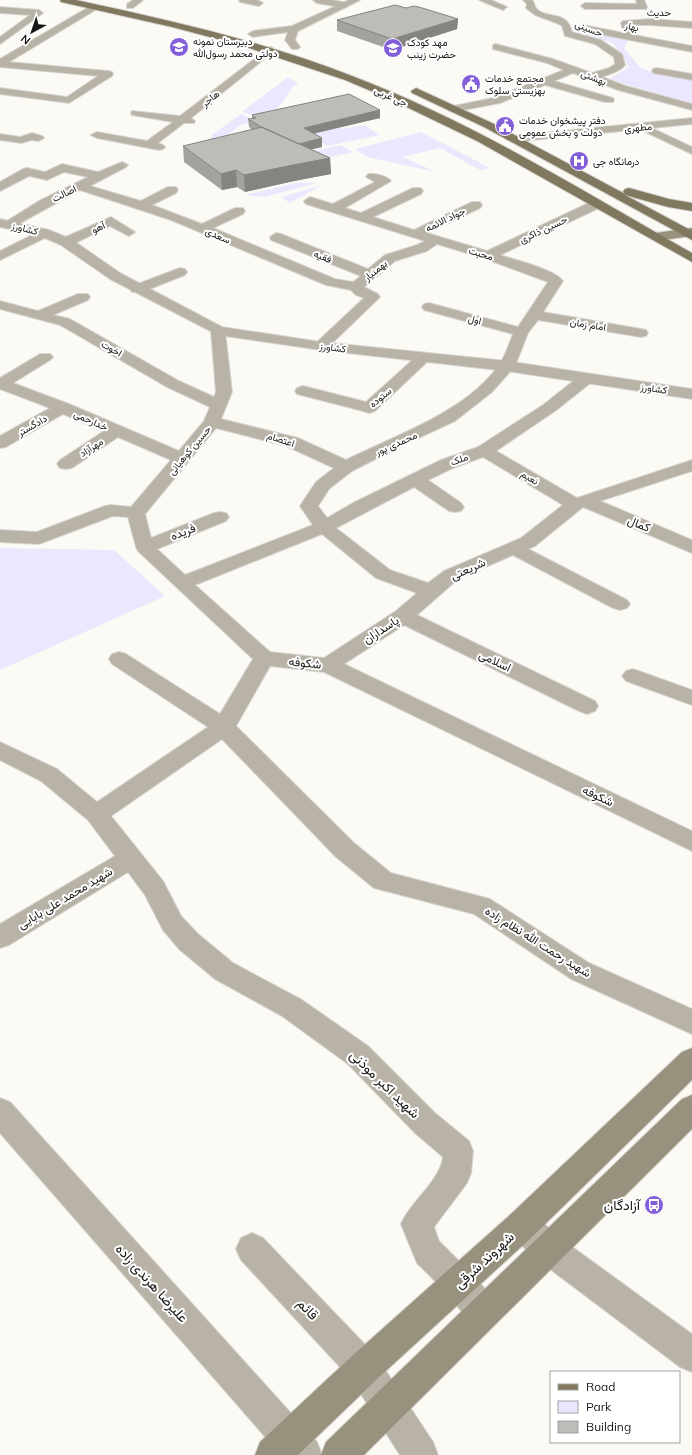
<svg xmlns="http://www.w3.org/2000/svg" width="692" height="1455" font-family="Mulish,Vazirmatn,sans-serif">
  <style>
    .green { fill: #ebe7ff }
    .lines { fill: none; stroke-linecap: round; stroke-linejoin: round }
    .minor-casing { stroke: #d8d6d1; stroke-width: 2 }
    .tertiary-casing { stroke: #d8d6d1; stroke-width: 2 }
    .secondary-casing { stroke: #d8d6d1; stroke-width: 2 }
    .primary-casing { stroke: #d8d6d1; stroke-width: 2 }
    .minor { fill: #b8b3a6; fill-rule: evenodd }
    .tertiary { fill: #b8b3a6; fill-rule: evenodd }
    .secondary { fill: #98917d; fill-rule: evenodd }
    .primary { fill: #817860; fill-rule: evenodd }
    .wall { fill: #a3a29d }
    .shaded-wall { fill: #858480 }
    .building { fill: #bebcb7; stroke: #858480 }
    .labels { text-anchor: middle; stroke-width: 4; stroke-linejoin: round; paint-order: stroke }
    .far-street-label { font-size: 10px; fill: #181715; stroke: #fff }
    .far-poi-label { font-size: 10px; fill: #181715; stroke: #fff; text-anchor: start }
    .street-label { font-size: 12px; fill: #181715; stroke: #fff }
    .near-street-label { font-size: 14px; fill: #181715; stroke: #fff }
    .near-poi-label { font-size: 14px; fill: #181715; stroke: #fff; text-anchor: end }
  </style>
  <rect width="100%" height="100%" fill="#fcfaf5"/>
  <!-- green -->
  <path class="green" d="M575,28L628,40L624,48L640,67L656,74L692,80V104L609,79L629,67L613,43L576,33Z
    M288,77L298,83L291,89L282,103L268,116L251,115L242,112Z
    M241,114L255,121L239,126L228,135L210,140L212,135Z
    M331,123L342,129L364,125L380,135L327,146L299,129Z
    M421,132L490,168L480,170L440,148L403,157L436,172L367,157L355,149Z
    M341,145L353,152L318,160L306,153Z
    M295,183H317L264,197L245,195Z
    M320,186L290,203L281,197Z
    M0,548L114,550L165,596L0,670Z"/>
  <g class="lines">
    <defs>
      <path id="minor" d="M133,0H143L133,8H127V4Z
        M239,0H257L263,3L259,6L240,2Z
        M313,0H332L348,3L349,5L345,8L317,3Z
        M479,0H491L507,7L503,10Z
        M523,0H532C535,3 534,6 536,8C545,20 567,9 572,32L601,40L622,54L625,65C619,72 610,74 602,77L626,86L692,104V110L618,90L573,73L554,81L613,98L614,100L613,102H605L545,85L500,103L453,112L449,111L448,109L449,107L493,98L564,70L547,63L493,49V45L496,44L553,59L592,73L609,68L615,64L614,57L595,44L565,36L562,26L559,24L535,15L526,8L527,4Z
        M636,0H644L647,7L646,9H585L581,6L585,3L637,4Z
        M94,4L97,5V9L9,62L108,71L112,72L113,74L112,76L69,103L0,94V88L67,97L98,76L0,67V59Z
        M0,7L39,10L43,13L0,44V37L30,15L0,13Z
        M650,19L692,22V28L650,25H631L634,35L692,46V52L583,31L578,28L583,25L624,33L621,23L623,21Z
        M270,47L273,48V52L191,118L195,121L194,123H184L158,143L163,145L165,147L163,149L159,150L97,138L91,135L97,132L147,141L173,122L132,115L131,113L132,111L180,116Z
        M657,68L692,74V80L653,73L652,71L653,69Z
        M641,123L692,147V154L637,128L636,126L637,124Z
        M32,133L42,136L44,138L38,141L32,140L21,143L0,140V134L20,137Z
        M122,162L128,165L126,167L90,186L141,201L168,187H176L178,190L176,193L152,205L202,224L235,208H243L245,211L243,214L213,228L335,279L353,282L361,276L271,240L270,237L276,233L281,234L368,269L385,255L417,245L425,241L306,204L304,201L310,197L333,204L375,182L366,177L368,174C375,173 387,176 391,181L345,208L361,213L413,188H421L423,191L421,194L373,217L414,230L472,202H480L482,205L480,208L427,233L487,251L593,201L597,200L603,204L601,207L500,255C515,260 554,269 563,281L543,312L641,329L646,330L648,333L646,336L641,337L538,320L528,333L515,366L492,392L455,421L399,447L352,471L329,489L318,506L327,518L353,503L441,460L478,447L543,405L581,375H593L595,378L593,381L555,411L496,451L577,498L692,460V471L600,501L692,540V553L583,507L535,546L528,549L627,600L630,604L627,608L620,610L613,608L513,555L458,579L417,615L595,701L598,706L595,711L587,714L579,711L404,625L344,664L692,831V851L324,672L270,666L236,726L354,843L391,873L490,899L589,963L692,1009V1034L571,979L474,914L374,888L336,857L222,739L111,816L163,881L181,916L198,934L233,963L302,1000L368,1046L435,1113L469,1141L473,1151L471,1173L467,1183L434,1227L439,1241L470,1272L495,1300L499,1312L495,1324L483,1328L471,1324L448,1294L417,1263L401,1224C411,1201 440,1181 443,1157L415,1133L348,1064L282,1016L215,979L180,950L163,930L145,895L128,872L9,945L0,948V924L115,856L88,820L41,781L0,760V742L57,769L97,802L208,727L112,664L109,659L112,654L119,652L126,654L220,714L253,659L138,551L136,547L128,517L113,516L39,544L0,542V530L37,532L105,506L111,505L131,507L171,460L118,437L72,468L66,469L60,468L57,464L60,460L104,431L63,414L6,447L0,448V436L50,408L0,389V378L40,354H50L53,357L50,360L13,383L69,404L179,451L204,421L210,407L167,387L60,325L0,309V301L38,311L78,294H88L90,297L88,300L53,315L70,319L179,381L214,397L216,392L211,331L213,328H223L225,331L232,392L221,419L298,438L346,460C396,435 466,412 499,365C505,357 509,344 513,334L424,310L422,307L424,304L429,303L518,327L548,282L483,258L437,244L427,251L395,261L364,287L378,294L380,297L326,349H316L314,346L316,343L364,298L356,295L351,290L326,285L171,220L80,190L13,227L8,228L2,224L39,201L88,177L64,172L47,180L29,176L0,191V182L23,169L27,168L45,172L62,164L98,172ZM216,428L286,446L334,468L316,482L300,506L313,525L185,575L157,549L226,521L229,517L226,513L220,512L214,513L151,538L145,514ZM483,457L563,505L521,538L444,571L428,583L390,570L336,528L414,487L449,511L455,512L461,511L464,507L461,503L428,480L453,468ZM322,534L376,578L417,593L396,611L324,658L270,652L195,585Z
        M111,217L135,232L129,236L110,226L71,245L66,246L59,242L61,239Z
        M44,229L49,230L50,233L49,236L0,260V251Z
        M180,268L185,269L187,272L185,275L142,292H132L130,289L132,286Z
        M423,353L428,355L431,358L428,361L375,411L369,413L363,411L297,394L295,391L297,388L303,386L366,402L418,355Z
        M633,669L692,690V705L626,681L622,676L626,671Z
        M0,1098L10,1102L317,1442L322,1455H281L0,1133Z
        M252,1233L263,1238L376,1356L433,1442L438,1455H400L352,1380L241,1260L236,1249L241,1238Z"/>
      <path id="tertiary" d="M349,0H360L298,31L295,40L300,47L298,49H292L285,40L288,32L253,37L248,34L253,31L292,26Z
        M692,118V124L512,142L506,139L512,136Z
        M0,219L49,230L71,239L120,273L222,327L321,342L507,361L692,389V399L507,371L321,350L218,335L110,279L61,245L40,236L0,227Z
        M522,1209L533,1214L560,1238L692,1334V1372L680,1367L538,1260L511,1236L506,1225L511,1214Z"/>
      <path id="secondary" d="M692,228V236L655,241L649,237L655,233Z
        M692,1048V1080L533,1236L376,1380L298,1455H255L260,1442L352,1356L511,1214L682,1052Z
        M692,1095V1129L364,1455H321L326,1442L682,1099Z"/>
      <path id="primary" d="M60,0H76C169,20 262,41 352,76C471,121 581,190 692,253V262L477,141L390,99L345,80L240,45L172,27L61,2Z
        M416,88L492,123L625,194L623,192L625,189L629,188L669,199L692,203V211L668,207L625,195L692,231V240L484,127L412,93L411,91Z"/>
    </defs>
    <!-- minor casing -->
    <use href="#minor" class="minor-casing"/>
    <!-- tertiary casing -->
    <use href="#tertiary" class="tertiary-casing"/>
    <!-- secondary casing -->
    <use href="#secondary" class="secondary-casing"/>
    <!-- primary casing -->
    <use href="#primary" class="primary-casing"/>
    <!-- minor -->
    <use href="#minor" class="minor"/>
    <!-- tertiary -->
    <use href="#tertiary" class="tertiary"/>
    <!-- secondary -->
    <use href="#secondary" class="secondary"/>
    <!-- primary -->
    <use href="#primary" class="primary"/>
  </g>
  <!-- wall -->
  <path class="wall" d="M458,19L457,29L392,50L337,31V20Z
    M380,110V118L314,133L322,147L311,149L330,158L331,174L294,181L245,192L237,187L222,190L184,162L183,146L252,130L249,127L248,119H252V115Z"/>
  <!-- shaded-wall -->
  <path class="shaded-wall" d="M458,19L457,29L392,50V39Z
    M380,110V118L304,136V128Z
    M322,138V147L292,154V145Z
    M330,158L331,174L294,181L245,192L244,175L293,165Z
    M236,170L237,187L222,190L221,174Z"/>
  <!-- building -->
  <path class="building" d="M395,5L406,8L414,6L419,7L458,19L392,39L337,20Z
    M349,94L380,110L304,128L322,138L299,144L263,128L248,119L256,118L252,115Z
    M262,127L330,158L293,165L244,175L236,170L221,174L183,146Z"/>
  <!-- icons -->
  <defs>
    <symbol id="school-disc" viewBox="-11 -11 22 22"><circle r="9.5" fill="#825ed9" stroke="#fff"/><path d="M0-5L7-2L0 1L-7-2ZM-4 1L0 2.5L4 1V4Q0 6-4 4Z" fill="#fff"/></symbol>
    <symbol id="civic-disc" viewBox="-11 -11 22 22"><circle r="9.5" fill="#825ed9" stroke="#fff"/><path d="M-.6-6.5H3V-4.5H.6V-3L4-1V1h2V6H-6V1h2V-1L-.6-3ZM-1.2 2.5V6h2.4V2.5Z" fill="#fff"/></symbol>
    <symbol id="hospital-disc" viewBox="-11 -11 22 22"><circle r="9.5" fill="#825ed9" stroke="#fff"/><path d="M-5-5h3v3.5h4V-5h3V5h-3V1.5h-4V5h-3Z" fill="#fff"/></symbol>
    <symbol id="bus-disc" viewBox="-11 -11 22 22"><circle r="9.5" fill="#825ed9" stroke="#fff"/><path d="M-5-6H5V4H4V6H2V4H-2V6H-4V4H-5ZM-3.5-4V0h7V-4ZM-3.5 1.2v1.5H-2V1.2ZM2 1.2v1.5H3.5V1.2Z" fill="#fff"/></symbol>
  </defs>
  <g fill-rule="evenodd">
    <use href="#school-disc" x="168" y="36" width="22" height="22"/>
    <use href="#school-disc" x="382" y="37" width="22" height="22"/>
    <use href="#civic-disc" x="460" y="73" width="22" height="22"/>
    <use href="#civic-disc" x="494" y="115" width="22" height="22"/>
    <use href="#hospital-disc" x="568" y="150" width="22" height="22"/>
    <use href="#bus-disc" x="643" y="1194" width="22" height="22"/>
  </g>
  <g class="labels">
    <!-- far-street labels -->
    <g class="far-street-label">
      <text transform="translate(659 12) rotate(1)" y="4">حدیث</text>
      <text transform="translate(632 26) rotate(12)" y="4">بهار</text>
      <text transform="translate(589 28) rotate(21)" y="4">حسینی</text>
      <text transform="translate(594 77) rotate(22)" y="4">بهشتی</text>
      <text transform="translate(391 96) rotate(24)" y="4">جی غربی</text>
      <text transform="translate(210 98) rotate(-39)" y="4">هاجر</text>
      <text transform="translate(638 127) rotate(-5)" y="4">مطهری</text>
      <text transform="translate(64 193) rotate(-26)" y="4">اصالت</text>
      <text transform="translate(445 219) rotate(-26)" y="4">جواد الائمه</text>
      <text transform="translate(98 227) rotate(-25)" y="4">آهو</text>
      <text transform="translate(25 228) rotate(14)" y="4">کشاورز</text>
      <text transform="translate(543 229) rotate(-25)" y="4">حسین ذاکری</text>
      <text transform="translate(218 235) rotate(23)" y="4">سعدی</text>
      <text transform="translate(481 253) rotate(17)" y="4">محبت</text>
      <text transform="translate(323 256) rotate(22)" y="4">فقیه</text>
      <text transform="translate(375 270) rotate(-39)" y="4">بهمنیار</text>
      <text transform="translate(475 319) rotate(15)" y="4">اول</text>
      <text transform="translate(588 324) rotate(9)" y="4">امام زمان</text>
      <text transform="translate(333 347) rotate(7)" y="4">کشاورز</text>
      <text transform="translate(112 348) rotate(30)" y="4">اخوت</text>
      <text transform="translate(654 388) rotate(8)" y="4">کشاورز</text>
      <text transform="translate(380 397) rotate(-39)" y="4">ستوده</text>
      <text transform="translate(91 420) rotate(24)" y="4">خدارحمی</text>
      <text transform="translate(32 425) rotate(-30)" y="4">دادگستر</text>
      <text transform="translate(281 439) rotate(18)" y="4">اعتصام</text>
      <text transform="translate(396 443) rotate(-24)" y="4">محمدی پور</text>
      <text transform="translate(91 447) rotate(-33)" y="4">مهرآزاد</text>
      <text transform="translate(189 450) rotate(-50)" y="4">حسین کوهیانی</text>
      <text transform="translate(459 459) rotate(-20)" y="4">ملک</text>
      <text transform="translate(530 477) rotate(30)" y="4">نعیم</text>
    </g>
    <!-- far-poi labels -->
    <g class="far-poi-label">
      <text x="193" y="45">دبیرستان نمونه<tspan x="193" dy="12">دولتی محمد رسول‌الله</tspan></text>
      <text x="407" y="46">مهد کودک<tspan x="407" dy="12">حضرت زینب</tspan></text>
      <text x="485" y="82">مجتمع خدمات<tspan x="485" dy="12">بهزیستی سلوک</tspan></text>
      <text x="519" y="124">دفتر پیشخوان خدمات<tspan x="519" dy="12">دولت و بخش عمومی</tspan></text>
      <text x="593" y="165">درمانگاه جی</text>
    </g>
    <!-- street labels -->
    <g class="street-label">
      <text transform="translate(639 524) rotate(23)" y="4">کمال</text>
      <text transform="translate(183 532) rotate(-22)" y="4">فریده</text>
      <text transform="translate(468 569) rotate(-24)" y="4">شریعتی</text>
      <text transform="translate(381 630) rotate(-33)" y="4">پاسداران</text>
      <text transform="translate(495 661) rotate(26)" y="4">اسلامی</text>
      <text transform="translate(305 663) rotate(6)" y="4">شکوفه</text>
      <text transform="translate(598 796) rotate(26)" y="4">شکوفه</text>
      <text transform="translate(65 898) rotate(-31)" y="4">شهید محمد علی بابایی</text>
      <text transform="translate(538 942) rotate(32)" y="4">شهید رحمت الله نظام زاده</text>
    </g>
    <!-- near-street labels -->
    <g class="near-street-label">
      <text transform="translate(385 1084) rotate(44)" y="5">شهید اکبر موذنی</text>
      <text transform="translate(484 1260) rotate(-43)" y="5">شهروند شرقی</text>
      <text transform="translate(152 1283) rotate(48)" y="5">علیرضا هرندی زاده</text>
      <text transform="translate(308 1309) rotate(46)" y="5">قائم</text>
    </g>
    <!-- near-poi labels -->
    <g class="near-poi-label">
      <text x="640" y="1210">آزادگان</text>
    </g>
  </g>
  <!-- legend -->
  <rect x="550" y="1371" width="130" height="72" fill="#ffffff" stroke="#a3a2a1"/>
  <rect x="558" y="1384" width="20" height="6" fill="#817860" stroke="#a3a2a1"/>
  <text x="586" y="1391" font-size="12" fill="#181715">Road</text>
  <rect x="558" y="1401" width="20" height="12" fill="#ebe7ff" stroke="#a3a2a1"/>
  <text x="586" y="1411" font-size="12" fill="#181715">Park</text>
  <rect x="558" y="1421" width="20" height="12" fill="#bebcb7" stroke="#a3a2a1"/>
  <text x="586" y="1431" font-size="12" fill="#181715">Building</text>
  <!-- north arrow -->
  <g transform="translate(32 32) rotate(220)" stroke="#ffffff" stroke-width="3" paint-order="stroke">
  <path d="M0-3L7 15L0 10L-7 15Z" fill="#181715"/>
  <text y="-6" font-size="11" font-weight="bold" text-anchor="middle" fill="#181715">N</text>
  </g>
</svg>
